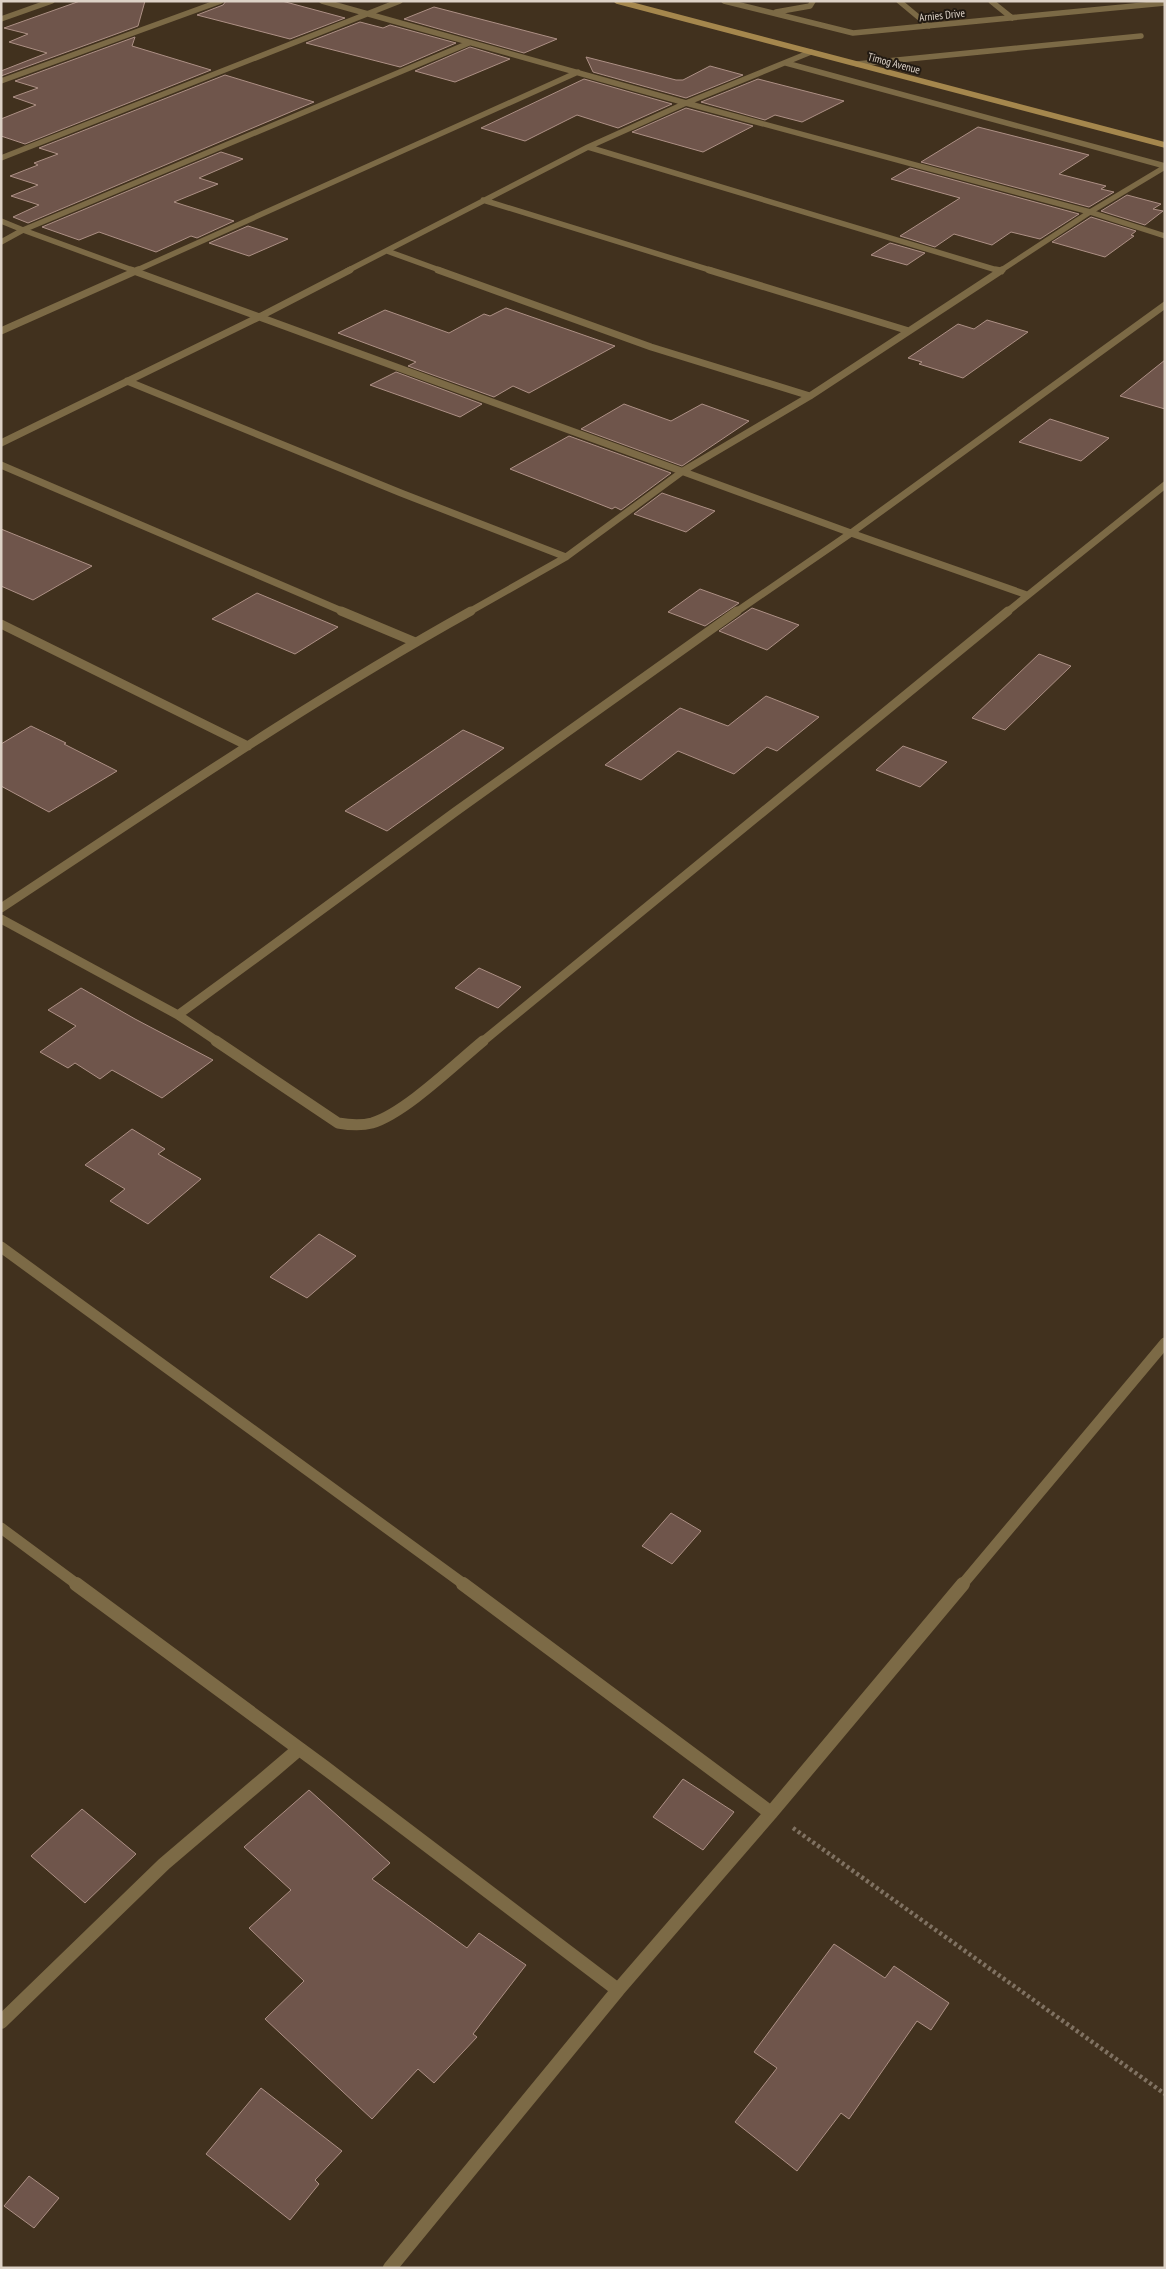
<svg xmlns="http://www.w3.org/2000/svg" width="1166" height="2269" font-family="'PT Sans Narrow',sans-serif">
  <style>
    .building { fill: #6f554b; stroke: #ad9085 }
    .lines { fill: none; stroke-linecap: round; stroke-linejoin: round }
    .path { stroke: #807262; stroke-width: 4.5; stroke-dasharray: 3 3; stroke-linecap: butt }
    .minor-far4 { stroke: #7c6a46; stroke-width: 5.5 }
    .minor-far3 { stroke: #7c6a46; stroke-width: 7 }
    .minor-far2 { stroke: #7c6a46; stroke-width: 9 }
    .minor-far1 { stroke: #7c6a46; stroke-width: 11 }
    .minor { stroke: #7c6a46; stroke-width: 14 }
    .secondary { stroke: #a5874d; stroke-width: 5.5 }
    .labels { text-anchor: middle; stroke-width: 4; stroke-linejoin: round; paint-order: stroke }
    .far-street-label { font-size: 11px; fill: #ddd2c7; stroke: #221a12 }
  </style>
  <rect width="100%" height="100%" fill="#41311e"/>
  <!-- building -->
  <path class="building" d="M80,1H145L138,26L1,76V71L47,53L9,42L28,34L4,28Z
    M226,1H282L345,18L290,39L197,15L223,5Z
    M434,7L557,39L524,53L404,19Z
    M360,22L383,28L390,25L456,43L400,67L306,43Z
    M135,37L132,46L211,70L25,144L1,136V119L36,105L13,97L38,88L15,81Z
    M470,47L510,59L455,82L415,71Z
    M586,57L676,80H683L710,66L743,75L686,98L593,72Z
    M225,75L314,102L28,223L13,217L39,205L11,196L38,185L10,176L38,165L34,163L58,154L39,148Z
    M584,79L672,104L618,128L577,115L525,141L481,128Z
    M758,79L844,101L802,122L775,115L765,120L701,102Z
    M686,108L753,126L703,152L632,132Z
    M978,127L1089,155L1059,174L1106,186L1101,189L1114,192L1089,207L921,162Z
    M221,152L243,159L199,178L218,184L174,202L234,221L197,238L191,236L156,252L99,232L79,240L42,227Z
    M910,168L1079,214L1040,239L1011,232L992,245L954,234L935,247L900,236L960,198L891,179Z
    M1127,195L1161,204L1153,209L1163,211L1145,225L1101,211Z
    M1091,217L1136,231L1131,235L1134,236L1105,257L1052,242Z
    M248,226L288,239L249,256L209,243Z
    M890,243L925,253L907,265L871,255Z
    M506,308L615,346L529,393L513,386L494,397L408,366L416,362L338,333L385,310L449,333L484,314L490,316Z
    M987,320L1028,332L963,378L919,364L922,362L908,358L958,324L974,329Z
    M1165,360V409L1120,396Z
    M396,372L482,404L460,417L370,385Z
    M624,404L671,421L702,404L749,421L682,466L581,429Z
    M1050,419L1109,438L1081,461L1019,442Z
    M569,436L671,473L621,510L615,507L612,509L510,469Z
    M662,493L715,511L686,532L634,514Z
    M1,529L92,566L33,600L1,586Z
    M700,589L739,603L705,626L668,612Z
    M257,593L338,627L295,654L212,619Z
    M752,608L799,625L767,650L719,631Z
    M1039,654L1071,666L1005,730L972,718Z
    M766,696L819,717L777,751L767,747L734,774L678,751L641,780L605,765L680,708L728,726Z
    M31,726L66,743L64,744L117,771L49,812L1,786V744Z
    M463,730L504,748L387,831L345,811Z
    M903,746L947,762L920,787L876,770Z
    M479,968L521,987L498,1008L455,988Z
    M81,988L135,1019L213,1060L162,1098L112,1070L100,1079L75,1063L68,1068L40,1052L76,1026L48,1010Z
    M132,1129L165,1149L158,1154L201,1179L148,1224L110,1201L125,1189L85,1165Z
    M319,1234L356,1256L307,1298L270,1277Z
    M671,1513L701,1531L672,1564L642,1546Z
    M683,1779L734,1812L703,1850L653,1817Z
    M309,1790L390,1863L372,1879L467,1948L479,1933L526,1965L473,2034L477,2037L434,2083L418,2069L372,2119L265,2019L304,1981L249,1928L291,1890L244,1847Z
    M82,1809L136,1854L85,1903L31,1856Z
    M834,1944L885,1978L894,1966L949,2003L931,2030L917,2021L849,2119L841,2113L797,2171L735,2122L777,2068L754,2052Z
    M261,2088L342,2151L315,2180L319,2184L290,2220L206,2154Z
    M29,2176L59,2198L34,2228L4,2206Z"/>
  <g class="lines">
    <!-- path -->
    <path class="path" d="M793,1828L1165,2094"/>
    <!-- minor-far4 -->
    <path class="minor-far4" d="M322,1L686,103L1090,212L1165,236
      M724,1L853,33L1165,3
      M899,1L929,26
      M991,1L1012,18
      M776,12L810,6L813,1
      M1,19L52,1
      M786,63L1165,166
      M857,64L1141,36
      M1,81L221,1
      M588,147L1000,271
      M1,158L400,1
      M483,200L713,271
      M1,221L23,230L1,242
      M23,230L135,271
      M23,230L469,43
      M387,251L442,271
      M135,271L578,72
      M347,271L588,147L686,103L811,52
      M1000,271L1090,212L1165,167"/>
    <!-- minor-far3 -->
    <path class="minor-far3" d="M131,270L851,533L1027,595
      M438,270L651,347L810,396
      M709,270L909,331
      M996,270L1001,271
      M1,331L138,270
      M127,381L401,493L566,557
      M1,443L261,316L350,270
      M1,465L344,612
      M469,612L566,557L683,471L810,396L1002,270
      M736,612L851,533L1165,305
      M1007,612L1165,485"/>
    <!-- minor-far2 -->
    <path class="minor-far2" d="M341,611L415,642
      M1,624L248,746
      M1,908C156,806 309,701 471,611
      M1,919L178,1015L455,812L737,611
      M178,1015L218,1042
      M482,1042L1008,611"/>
    <!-- minor-far1 -->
    <path class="minor-far1" d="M216,1041L338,1123C349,1125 361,1126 372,1123C405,1113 455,1064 483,1041
      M1,1247L465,1585
      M1,1528L78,1585
      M962,1585L1165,1343"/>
    <!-- minor -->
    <path class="minor" d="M76,1584L324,1767L618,1990
      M463,1584L771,1813
      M1,2022L164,1864L299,1749
      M390,2268L618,1990L771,1813L963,1584"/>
    <!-- secondary -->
    <path class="secondary" d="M617,1L1165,145"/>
  </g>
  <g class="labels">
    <!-- far-street labels -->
    <g class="far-street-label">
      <text transform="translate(942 15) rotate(-6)" y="4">Arnies Drive</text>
      <text transform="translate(894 63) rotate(15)" y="4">Timog Avenue</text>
    </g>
  </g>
  <!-- border -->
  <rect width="1166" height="2269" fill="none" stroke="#ddd2c7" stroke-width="5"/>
</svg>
